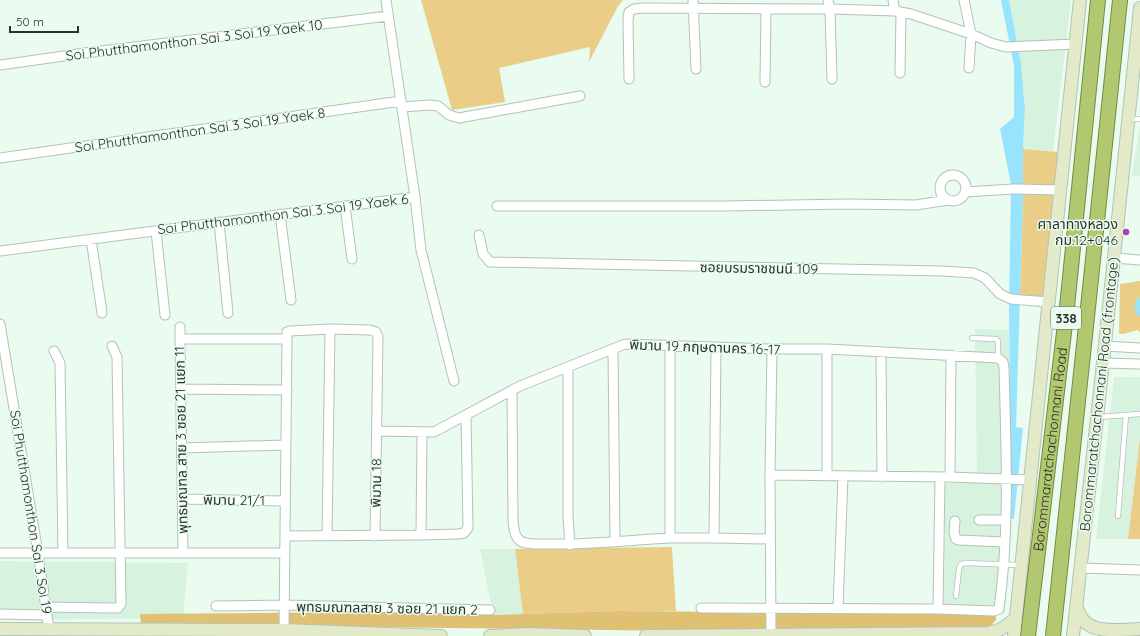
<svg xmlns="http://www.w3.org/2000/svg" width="1140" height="636" font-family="Quicksand,'Noto Sans Thai',sans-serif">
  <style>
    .built { fill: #d8f2e0 }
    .green { fill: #eace87 }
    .forest { fill: #e0c173 }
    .water { fill: #98e4ff }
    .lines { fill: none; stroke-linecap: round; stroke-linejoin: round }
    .service-casing { stroke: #b1c3b7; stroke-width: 6 }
    .minor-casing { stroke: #b1c3b7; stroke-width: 11 }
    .secondary-casing { stroke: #b1c3b7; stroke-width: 14 }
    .trunk-casing { stroke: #758a41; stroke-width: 16 }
    .service { stroke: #fff; stroke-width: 4.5 }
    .minor { stroke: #fff; stroke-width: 9 }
    .secondary { stroke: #e2eaca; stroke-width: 12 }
    .trunk { stroke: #b2c870; stroke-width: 14 }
    .poi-dot { fill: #a045af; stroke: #e9fcef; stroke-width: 1.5 }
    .labels { text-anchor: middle; stroke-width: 3; stroke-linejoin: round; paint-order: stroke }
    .shield { fill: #e9fcef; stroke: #636e66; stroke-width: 1 }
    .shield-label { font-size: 13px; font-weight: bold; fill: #2a312c }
    .street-label { font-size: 14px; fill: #2a312c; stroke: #e9fcef }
    .poi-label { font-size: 14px; fill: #2a312c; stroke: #e9fcef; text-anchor: end }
  </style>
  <rect width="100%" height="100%" fill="#e9fcef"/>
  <!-- built -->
  <path class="built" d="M1009,0H1071L1053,151L1023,149L1025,109L1021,63Z
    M1140,126V176H1132Z
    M975,329L1009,330L1011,519L1004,614L944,613L945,483L977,482Z
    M1114,377H1140V438L1128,539H1096Z
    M480,549H515L523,614L493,615Z
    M0,561L188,563L183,618L0,620Z"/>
  <!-- green -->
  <path class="green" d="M421,0H623L618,6L589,62L590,47L499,68L505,102L452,110Z
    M1023,149L1059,152L1044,297L1020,296L1023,197Z
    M1140,281V332L1137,330L1124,334H1119L1120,284Z
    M1140,438V539H1128Z
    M672,547L676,611H617L523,614L515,549Z"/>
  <!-- forest -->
  <path class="forest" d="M617,611L996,614V620L986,630L681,631L141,624L140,614L355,612L493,615Z"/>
  <!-- water -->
  <path class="water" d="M1001,0H1009L1021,63L1025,109L1023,149V197L1016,427L1023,428L1014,519H1011L1009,310L1011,184L1000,129L1014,117V66Z
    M1140,297V317L1135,311V302Z"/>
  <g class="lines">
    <defs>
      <path id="service" d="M1130,119H1140
        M972,338L996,339L998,341V358
        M1099,417L1140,414
        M1118,516L1126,415
        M956,596L959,569L961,564L966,563L1020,565"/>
      <path id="minor" d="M693,0L696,69
        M828,0L830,9L832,79
        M893,0L895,11
        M964,0L971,34L969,68
        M0,65L85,53L388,16
        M900,73L901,12
        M629,79L628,20L629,12L634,9L642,8L830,9L895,11L911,14L971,34L991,43L1006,47L1076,44
        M765,82L766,9
        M402,107L430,105L438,106L449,115L459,118L580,96
        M0,158L401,101
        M940 188a13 13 0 1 1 26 0a13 13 0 1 1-26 0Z
        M965,192L1013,189L1061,190
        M415,197L421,250L454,381
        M345,206L352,259
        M497,206H725L848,204L916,205L948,200
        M280,214L291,300
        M219,222L228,313
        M156,231L165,315
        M479,235L483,254L490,262L942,271L974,273L985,278L1000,294L1011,299L1049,302
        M91,239L102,313
        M0,251L415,197L386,0
        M1114,258L1140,260
        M0,324L38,553L49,629
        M180,339V327
        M670,346V538H714L716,347
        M1104,346L1140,348
        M613,349L615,541
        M827,349V476
        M54,351L60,363L63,553
        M881,352L882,477
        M1103,363L1140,364
        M568,367V516L570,545
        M181,389L287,390
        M512,391L513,521C514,528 514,538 522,542C530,545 539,544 547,544C588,545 629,540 670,538
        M377,431L434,432L520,386L625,344L772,349H827L998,358L1003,362L1004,368C1006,448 1010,529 999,609L994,611L938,609L701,608
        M182,448L286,445
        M770,475L950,477L1030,480
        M950,477L951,355
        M182,499L285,501
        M979,520H1005
        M955,521L954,532L956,539L959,540L1004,542
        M421,535L422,432
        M286,536L421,535L458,534L464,533L468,528L466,415
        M327,536L330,329
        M714,538L770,539
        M0,553H285
        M183,553L180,339H287
        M1081,568L1140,570
        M216,606L284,605L490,610
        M46,607L111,608H118L121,604L117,357L112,346
        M838,609L843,476
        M938,609L940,477
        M0,614L47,615
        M284,630L287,339V332L290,331L330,329L370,330L376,332L378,337L375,536
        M771,635L770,475L772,349"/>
      <path id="secondary" d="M1077,607C1083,636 1115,630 1140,629
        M0,629L284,630L441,636
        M490,636L528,634L585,636
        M646,636L988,633C1000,631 1007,626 1016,618
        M1014,636L1080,0
        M1073,636L1103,363L1140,8"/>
      <g id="trunk">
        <path id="s1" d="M1028,636L1067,307L1098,0"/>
        <path d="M1053,636L1089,298L1120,0"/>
      </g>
    </defs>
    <!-- service casing -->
    <use href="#service" class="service-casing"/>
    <!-- minor casing -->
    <use href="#minor" class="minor-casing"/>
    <!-- secondary casing -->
    <use href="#secondary" class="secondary-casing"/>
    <!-- trunk casing -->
    <use href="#trunk" class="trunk-casing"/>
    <!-- service -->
    <use href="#service" class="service"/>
    <!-- minor -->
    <use href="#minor" class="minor"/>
    <!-- secondary -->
    <use href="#secondary" class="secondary"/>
    <!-- trunk -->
    <use href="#trunk" class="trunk"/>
  </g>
  <!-- markers -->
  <circle class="poi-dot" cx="1126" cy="232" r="4"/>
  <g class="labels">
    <!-- shield labels -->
    <rect class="shield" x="1051" y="307" width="30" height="22" rx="3"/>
    <g class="shield-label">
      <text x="1066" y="323">338</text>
    </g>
    <!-- street labels -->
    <g class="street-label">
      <text transform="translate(194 40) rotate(-7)" y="5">Soi Phutthamonthon Sai 3 Soi 19 Yaek 10</text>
      <text transform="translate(200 130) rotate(-8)" y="5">Soi Phutthamonthon Sai 3 Soi 19 Yaek 8</text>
      <text transform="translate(283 214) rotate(-7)" y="5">Soi Phutthamonthon Sai 3 Soi 19 Yaek 6</text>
      <text transform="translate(759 268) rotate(1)" y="5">ซอยบรมราชชนนี 109</text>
      <text transform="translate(705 347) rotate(2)" y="5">พิมาน 19 กฤษดานคร 16-17</text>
      <text transform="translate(1099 394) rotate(-84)" y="5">Borommaratchachonnani Road (frontage)</text>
      <text transform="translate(181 440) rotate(-91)" y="5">พุทธมณฑล สาย 3 ซอย 21 แยก 11</text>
      <text dy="5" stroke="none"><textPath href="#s1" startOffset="188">Borommaratchachonnani Road</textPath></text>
      <text transform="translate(376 483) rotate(-89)" y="5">พิมาน 18</text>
      <text transform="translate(234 500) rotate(1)" y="5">พิมาน 21/1</text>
      <text transform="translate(31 512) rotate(81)" y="5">Soi Phutthamonthon Sai 3 Soi 19</text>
      <text transform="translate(387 608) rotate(1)" y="5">พุทธมณฑลสาย 3 ซอย 21 แยก 2</text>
    </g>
    <!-- poi labels -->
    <g class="poi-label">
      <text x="1118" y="229">ศาลาทางหลวง<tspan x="1118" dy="16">กม.12+046</tspan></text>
    </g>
  </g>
  <!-- scale -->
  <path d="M10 26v6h68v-6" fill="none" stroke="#2a312c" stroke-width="2"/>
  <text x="16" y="26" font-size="12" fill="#2a312c" stroke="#e9fcef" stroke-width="3" paint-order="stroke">50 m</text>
</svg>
